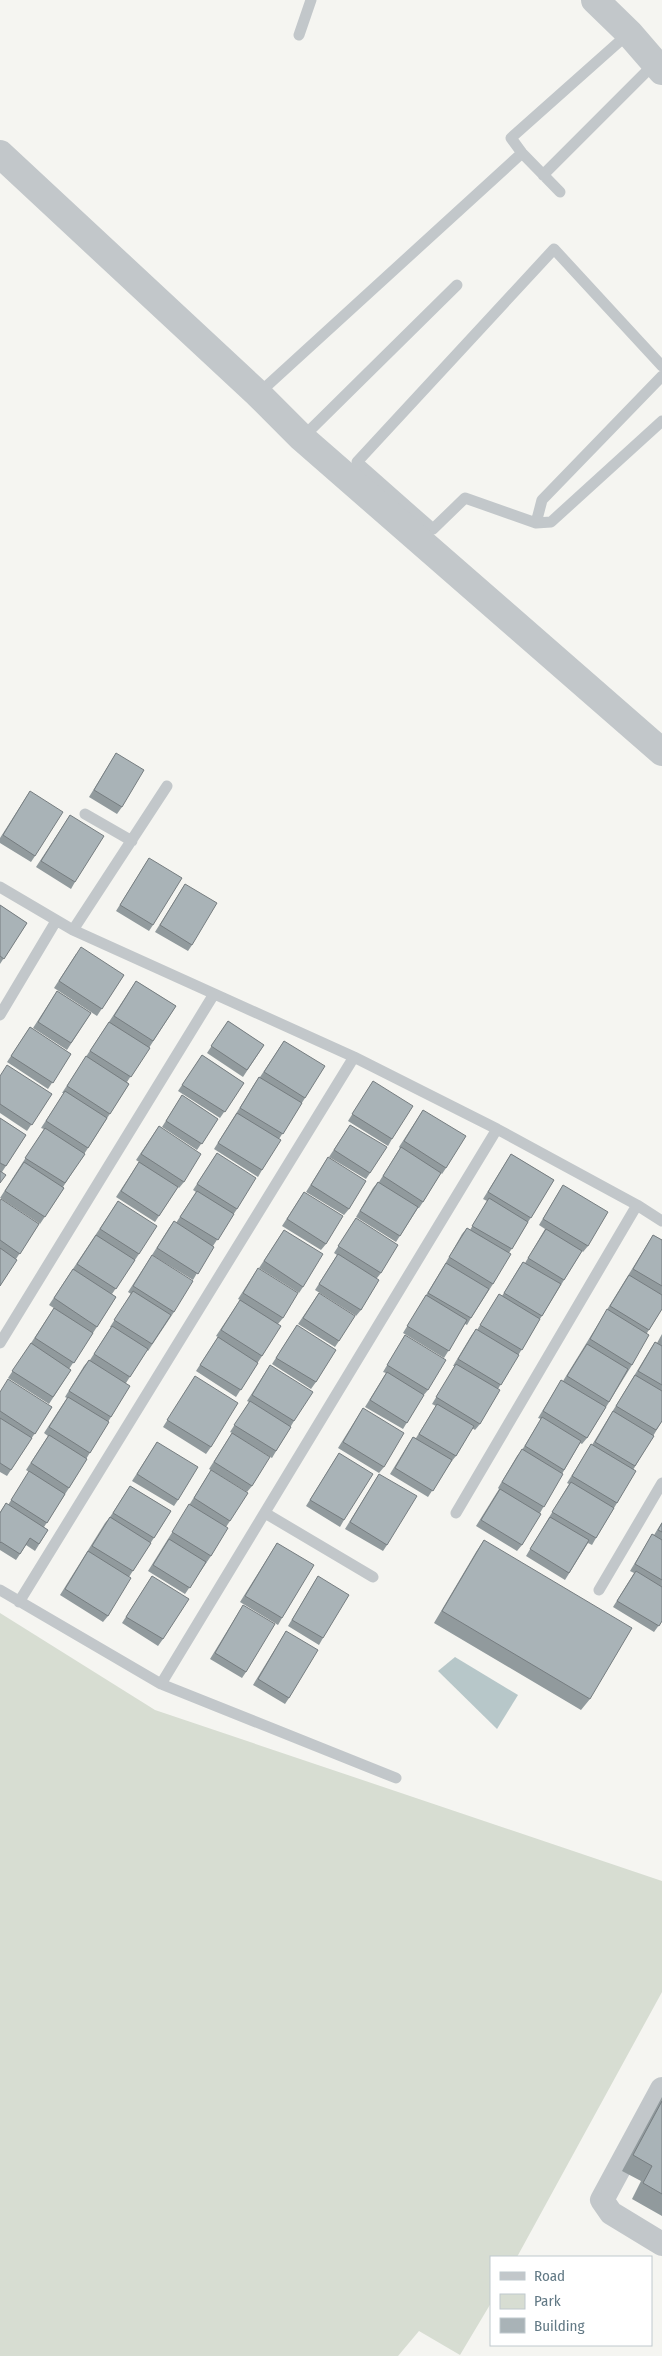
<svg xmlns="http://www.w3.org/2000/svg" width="662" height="2356" font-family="'Fira Sans Condensed',sans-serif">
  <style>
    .green { fill: #d7ddd2 }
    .water { fill: #b7c7c9 }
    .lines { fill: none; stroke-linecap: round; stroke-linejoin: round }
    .service { stroke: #c2c7ca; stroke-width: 11 }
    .minor { stroke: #c2c7ca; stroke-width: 24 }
    .tertiary { stroke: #c2c7ca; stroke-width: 28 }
    .wall { fill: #919a9d }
    .building { fill: #a9b3b7; stroke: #767d80 }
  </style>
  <rect width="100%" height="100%" fill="#f5f5f1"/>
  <!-- green -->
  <path class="green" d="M0,1613L155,1710L662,1881V1992L517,2257H491V2303L460,2355L419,2331L398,2356H0Z"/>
  <!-- water -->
  <path class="water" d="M455,1657L518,1695L497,1729L438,1671Z"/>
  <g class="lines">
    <!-- service -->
    <path class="service" d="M299,35L311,0
      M543,175L655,63
      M560,192L522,153L511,138L629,33
      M662,366L554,249L357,462L433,529L465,498L536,523L551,522L662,421
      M258,394L522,153
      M302,438L457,285
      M536,523L542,500L662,376
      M85,814L132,841
      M0,887L73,930L354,1057L497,1129L637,1205L662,1221
      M73,930L167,786
      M0,1015L56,921
      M0,1343L214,994
      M265,1513L373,1577
      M456,1513L637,1205
      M0,1590L161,1684L497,1129
      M599,1590L662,1483
      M19,1602L354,1057
      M161,1684L396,1778"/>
    <!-- minor -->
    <path class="minor" d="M662,2089L602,2200L611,2213L662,2244"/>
    <!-- tertiary -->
    <path class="tertiary" d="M595,0L629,33L662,71
      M0,154L258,394L302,438L662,752"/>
  </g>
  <!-- wall -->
  <path class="wall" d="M116,753L122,807L117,814L89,797Z
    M30,791L35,856L31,862L0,843V838Z
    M70,815L75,882L71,889L36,867Z
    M149,858L153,925L149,931L116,911Z
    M185,884L192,945L188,951L155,932Z
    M0,905L27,923L0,964Z
    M76,954L124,975L97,1016L54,988Z
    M136,981L176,1006L127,1082L129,1084L63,1187L64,1188L40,1224L0,1198L44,1129L41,1128L64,1093H62Z
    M57,991L91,1013L67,1050L33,1028Z
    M228,1021L264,1045L243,1077L207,1053Z
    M30,1027L71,1054L48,1089L7,1062Z
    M284,1041L305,1098L279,1139L262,1170L258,1177L214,1149L255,1083L259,1077H260Z
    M202,1055L244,1083L220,1118L178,1091Z
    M0,1076L52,1094L27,1131L0,1113Z
    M373,1081L392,1139L388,1146L348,1121Z
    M182,1095L218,1119L197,1150L162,1127Z
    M423,1110L446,1168L442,1174L441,1173L423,1202L419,1208H418L396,1242L356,1217L373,1188L378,1182H379L400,1148L399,1147Z
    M0,1118L26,1135L2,1172L0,1183Z
    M350,1125L370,1173L366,1179L329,1157Z
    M159,1126L184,1182L179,1188L178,1187L155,1222L116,1197L139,1162L136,1160Z
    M217,1153L237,1209L213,1246L193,1280L152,1255L169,1228L174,1221L176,1223L196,1192L193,1190Z
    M511,1154L554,1180L509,1253L493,1284L471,1318L467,1325L465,1324L444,1358L403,1333L445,1264L462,1234L467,1228L470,1230L487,1201L483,1199Z
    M328,1157L349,1209L344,1215L306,1192Z
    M563,1185L588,1246L583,1252L582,1251L540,1319L498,1389L480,1424L475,1430L472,1428L456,1456L451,1462L428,1497L390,1474L409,1443L413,1437L416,1438L436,1406L432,1404L455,1366H453L471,1336L476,1329L477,1330L499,1294L502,1296L519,1268L523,1262L525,1263L545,1229L539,1225Z
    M304,1192L326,1244L321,1250L282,1226Z
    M0,1201L39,1224L16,1259L0,1286Z
    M118,1201L139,1254L112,1294L116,1297L93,1333L49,1305Z
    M356,1218L381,1273L377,1278L361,1310L356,1316L315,1290L337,1255L334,1253Z
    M284,1230L303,1287L299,1293L259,1268Z
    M653,1235L662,1240V1309L647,1333L632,1365L587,1438L582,1444L580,1443L562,1474L522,1545L517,1551L476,1526L499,1489L498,1488L517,1456L522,1450L541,1419L538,1418L557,1387L561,1380L563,1381Z
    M152,1255L174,1312L148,1351L147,1350L126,1383L111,1417L69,1488L44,1527L48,1530L35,1551L26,1545L16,1560L0,1550V1512L6,1503L8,1505L29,1472L26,1470L48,1436L44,1433L67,1398L65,1397L84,1366L89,1360H90L111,1327H110L131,1294L128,1292Z
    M258,1268L283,1318L278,1324L262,1356L236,1397L196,1371L218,1337L216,1336L240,1300L238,1299Z
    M319,1293L339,1341L335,1347L298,1324Z
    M54,1308L93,1333L69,1369L71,1370L49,1404L8,1378Z
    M297,1325L316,1382L311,1389L272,1364Z
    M662,1334V1421L633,1470L617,1503L596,1538L592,1545L588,1543L565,1580L526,1556L569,1484L567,1483L587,1451L591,1444L592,1445L651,1348L655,1342L657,1343Z
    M405,1335L428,1390L423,1396L403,1429L365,1407L386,1373L383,1372Z
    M270,1365L294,1421L272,1458L241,1439L252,1486L247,1492L209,1469L232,1433L230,1432L249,1402L247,1401Z
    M195,1376L211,1447L206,1454L163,1427Z
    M0,1391L52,1407L7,1476L0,1472Z
    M363,1408L384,1467L379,1473L338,1448Z
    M157,1442L178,1500L174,1506L132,1481Z
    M339,1453L344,1520L340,1527L306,1506Z
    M211,1470L230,1521L226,1527L211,1556L185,1594L148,1571Z
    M379,1474L387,1545L383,1551L345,1529Z
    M130,1486L171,1511L129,1577L108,1616L103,1622L60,1595L105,1523L110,1517Z
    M662,1522V1621L654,1632L613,1607L634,1573L630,1571L648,1541L652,1534L654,1535Z
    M484,1540L590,1699L581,1710L434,1623L476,1552Z
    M277,1543L282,1618L278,1625L240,1602Z
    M152,1576L163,1639L158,1646L122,1623Z
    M318,1576L323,1638L319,1645L288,1626Z
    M243,1605L246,1672L242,1678L210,1659Z
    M286,1631L289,1698L285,1704L253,1685Z
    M662,2097V2216L632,2199L641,2181L622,2171Z"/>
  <!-- building -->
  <path class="building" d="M116,753L144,770L122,807L94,790Z
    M30,791L63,812L35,856L3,835Z
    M70,815L104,836L75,882L41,861Z
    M149,858L182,878L153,925L120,905Z
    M185,884L217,903L192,945L160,925Z
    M0,905L27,923L4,959L0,956Z
    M81,947L124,975L102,1009L59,981Z
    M136,981L176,1006L153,1041L114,1016Z
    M57,991L91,1013L71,1043L38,1022Z
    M228,1021L264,1045L247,1070L211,1046Z
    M109,1022L150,1048L131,1077L90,1051Z
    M30,1027L71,1054L53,1083L11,1056Z
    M284,1041L325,1066L305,1098L264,1072Z
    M202,1055L244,1083L225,1112L182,1085Z
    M86,1056L129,1084L110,1114L67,1086Z
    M7,1065L52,1094L32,1125L0,1104V1076Z
    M259,1077L302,1103L283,1134L240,1108Z
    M373,1081L413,1106L392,1139L352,1114Z
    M65,1091L107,1118L88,1148L46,1121Z
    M182,1095L218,1119L202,1144L166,1121Z
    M423,1110L466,1136L446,1168L404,1141Z
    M237,1113L281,1140L262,1170L218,1143Z
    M0,1118L26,1135L6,1166L0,1163Z
    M350,1125L387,1147L370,1173L334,1150Z
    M159,1126L201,1154L184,1182L141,1154Z
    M45,1128L85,1154L65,1183L25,1158Z
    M401,1147L441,1173L423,1202L383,1176Z
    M217,1153L256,1178L237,1209L197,1184Z
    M511,1154L554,1180L531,1218L488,1192Z
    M328,1157L366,1181L349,1209L311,1185Z
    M24,1162L64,1188L45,1217L5,1191Z
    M139,1162L178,1187L159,1216L121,1191Z
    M0,1171L6,1175L0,1183Z
    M378,1182L418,1207L400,1236L360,1211Z
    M563,1185L608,1212L588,1246L543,1219Z
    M197,1191L234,1214L218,1240L180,1217Z
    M304,1192L343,1216L326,1244L287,1219Z
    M489,1198L528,1222L512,1249L472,1226Z
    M1,1199L39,1224L20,1254L0,1240V1201Z
    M118,1201L157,1226L139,1254L100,1229Z
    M356,1218L398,1245L381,1273L338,1246Z
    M174,1221L214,1247L198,1274L157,1248Z
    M467,1228L511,1254L493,1284L449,1257Z
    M546,1229L582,1251L564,1280L528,1258Z
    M284,1230L323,1254L303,1287L264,1261Z
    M96,1235L135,1260L116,1289L77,1264Z
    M653,1235L662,1240V1286L633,1269Z
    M0,1248L17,1260L0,1286Z
    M338,1254L379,1280L361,1310L319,1284Z
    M152,1255L193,1281L174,1312L133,1286Z
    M523,1262L561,1284L542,1316L504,1293Z
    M446,1263L489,1289L471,1318L428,1293Z
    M258,1268L298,1293L283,1318L243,1293Z
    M73,1269L116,1297L97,1327L54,1298Z
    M629,1275L662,1295V1309L649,1330L610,1306Z
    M133,1291L171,1315L152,1344L114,1320Z
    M319,1293L355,1316L339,1341L303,1318Z
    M499,1294L540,1319L522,1350L480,1325Z
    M426,1295L467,1320L449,1351L407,1326Z
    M240,1300L281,1326L262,1356L221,1330Z
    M54,1308L93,1333L74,1363L35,1338Z
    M607,1309L649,1335L632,1365L590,1339Z
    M297,1325L336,1350L316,1382L276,1358Z
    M112,1326L148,1349L130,1377L94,1354Z
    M476,1329L519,1355L501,1385L458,1359Z
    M405,1335L446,1360L428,1390L387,1365Z
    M218,1337L258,1363L241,1390L200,1365Z
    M655,1342L662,1346V1385L638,1371Z
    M31,1343L71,1370L53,1397L12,1371Z
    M587,1344L628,1369L609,1402L567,1376Z
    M89,1360L130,1386L111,1417L69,1391Z
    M456,1364L500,1390L480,1424L436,1397Z
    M270,1365L313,1392L294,1421L252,1395Z
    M387,1372L424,1395L407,1423L370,1400Z
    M635,1375L662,1391V1421L656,1430L616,1406Z
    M195,1376L238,1403L211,1447L167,1420Z
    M8,1379L52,1407L35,1434L0,1411V1392Z
    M561,1380L606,1407L587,1438L543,1411Z
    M68,1397L109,1422L90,1453L49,1427Z
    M250,1401L291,1427L276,1451L234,1425Z
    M437,1404L474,1426L456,1456L419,1434Z
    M363,1408L404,1433L384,1467L343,1442Z
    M613,1411L654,1436L635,1466L595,1442Z
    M542,1417L581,1441L564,1470L525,1446Z
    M0,1418L32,1438L11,1470L0,1463Z
    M232,1433L270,1457L252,1486L214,1462Z
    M49,1435L87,1459L69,1488L31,1463Z
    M413,1437L452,1460L433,1491L395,1468Z
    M157,1442L198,1467L178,1500L137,1474Z
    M591,1444L636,1471L617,1503L572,1476Z
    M522,1449L563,1474L544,1507L502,1482Z
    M339,1453L373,1474L344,1520L310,1500Z
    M211,1470L248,1493L230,1521L194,1498Z
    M29,1471L65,1494L47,1523L11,1500Z
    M379,1474L417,1496L387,1545L350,1522Z
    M571,1482L614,1508L596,1538L552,1512Z
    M130,1486L171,1511L154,1538L113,1513Z
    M500,1489L541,1514L522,1545L481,1520Z
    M6,1503L48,1530L39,1544L30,1538L20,1554L1,1542L0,1543V1513Z
    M189,1504L228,1528L211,1556L172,1532Z
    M110,1517L151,1543L133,1571L92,1546Z
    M550,1517L589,1540L569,1573L530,1549Z
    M662,1523V1532L658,1530Z
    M652,1534L662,1540V1580L635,1564Z
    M169,1539L206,1562L190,1588L153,1565Z
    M484,1540L632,1628L590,1699L442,1611Z
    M277,1543L314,1565L282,1618L245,1596Z
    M88,1551L131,1578L108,1616L65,1589Z
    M636,1571L662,1587V1621L659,1626L617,1601Z
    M152,1576L189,1599L163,1639L126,1617Z
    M318,1576L349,1595L323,1638L292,1620Z
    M243,1605L275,1624L246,1672L215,1653Z
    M286,1631L318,1650L289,1698L258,1679Z
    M662,2101V2194L643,2183L652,2166L633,2155Z"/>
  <!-- legend -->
  <rect x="490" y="2256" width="162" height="90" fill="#ffffff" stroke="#c0c9ce"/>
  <rect x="500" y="2272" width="25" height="8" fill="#c2c7ca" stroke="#c0c9ce"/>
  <text x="534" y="2281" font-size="15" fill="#627985">Road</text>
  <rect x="500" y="2294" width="25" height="15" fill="#d7ddd2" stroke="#c0c9ce"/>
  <text x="534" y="2306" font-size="15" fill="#627985">Park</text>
  <rect x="500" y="2318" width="25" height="15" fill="#a9b3b7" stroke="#c0c9ce"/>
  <text x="534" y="2331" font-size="15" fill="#627985">Building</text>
</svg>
